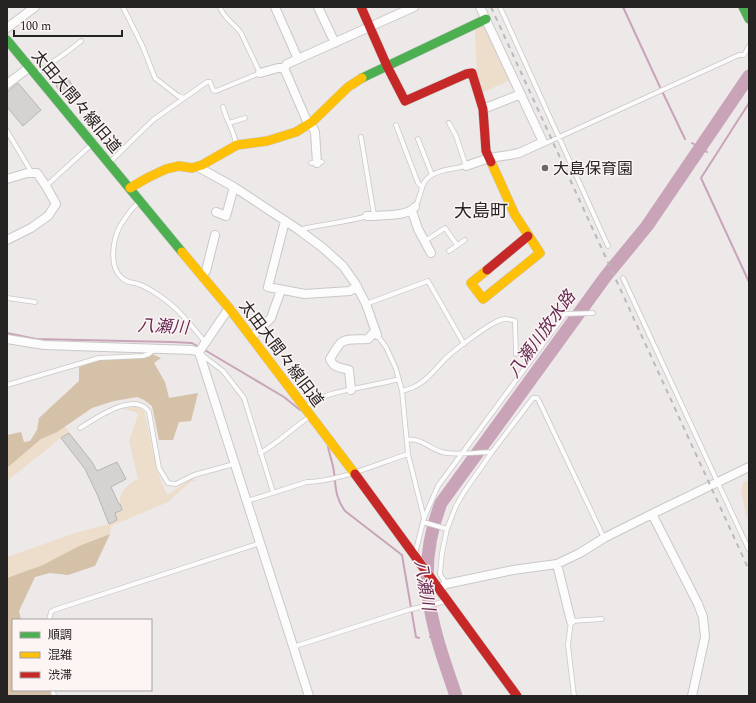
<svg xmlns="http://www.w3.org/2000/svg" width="756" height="703" font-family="Spectral,'Noto Sans JP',serif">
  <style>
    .green { fill: #edddcb }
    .forest { fill: #d5c0a8 }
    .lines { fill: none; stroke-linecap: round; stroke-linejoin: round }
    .stream { stroke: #c9a4b9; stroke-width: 2 }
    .river { stroke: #c9a4b9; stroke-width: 13 }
    .building { fill: #d5d2d2; stroke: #b7b4b4 }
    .lane-casing { stroke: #cac7c7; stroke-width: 5.5 }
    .street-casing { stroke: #cac7c7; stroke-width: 10 }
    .fast-casing { stroke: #cac7c7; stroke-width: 10 }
    .slow-casing { stroke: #cac7c7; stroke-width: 10 }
    .jam-casing { stroke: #cac7c7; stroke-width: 10 }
    .lane { stroke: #fcfcfc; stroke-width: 4 }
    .street { stroke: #fcfcfc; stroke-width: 8 }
    .fast { stroke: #4caf50; stroke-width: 9 }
    .slow { stroke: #ffc107; stroke-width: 9 }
    .jam { stroke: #c62828; stroke-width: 9 }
    .rail { stroke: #bab9b9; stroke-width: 2; stroke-dasharray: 5 5; stroke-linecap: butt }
    .poi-dot { fill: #6c6868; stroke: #fcf5f4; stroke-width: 1.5 }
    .labels { text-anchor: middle; stroke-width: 3; stroke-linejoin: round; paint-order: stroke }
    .street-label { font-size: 16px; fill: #262323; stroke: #fcf5f4 }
    .poi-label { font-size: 16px; fill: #262323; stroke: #fcf5f4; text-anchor: start }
    .water-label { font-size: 17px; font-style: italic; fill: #682b54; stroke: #fcf5f4 }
    .quarter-label { font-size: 18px; fill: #262323; stroke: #fcf5f4 }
  </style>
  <rect width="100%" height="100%" fill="#ede9e9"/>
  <!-- green -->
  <path class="green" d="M482,25L486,26L510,80L482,93L477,78L475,29Z
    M133,407H137L144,411L148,428L157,471L167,495L192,479L196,480L189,483L168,502L111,526L110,534L79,546L43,565L7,578V557L75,533L109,524L117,520L115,513L122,510C121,507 120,504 120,501C119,491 130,483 138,479L129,441L138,415L136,412L123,409Z
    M65,426L69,433L61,438L7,481V468L41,439Z
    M749,480V519H747L741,491L743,482Z"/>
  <!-- forest -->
  <path class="forest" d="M152,354L161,358L154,363L165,382L169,398L198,393L191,421L179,422L173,440H159L152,406L144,400L137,397L114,401L92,408L57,432L41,439L7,468V435L21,432L24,442L30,441L37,430L39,418L79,381V367L99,360Z
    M110,534L95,566L68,575L50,573L35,577L19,611L21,620H13V690H50L51,696H7V578L43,565L79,546Z"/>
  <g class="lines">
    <!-- stream -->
    <path class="stream" d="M623,7L660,87
      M663,93L685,139
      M749,103L701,178L749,282
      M692,143L707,152
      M7,333L36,339L172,342L192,343L199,347
      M203,349L284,397L300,410
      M328,447C330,456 333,464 334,472C336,488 335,497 345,511L402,555L416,637L419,638
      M430,637L436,636"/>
    <!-- river -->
    <path class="river" d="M456,696C432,626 413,576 441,503L606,276L647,226L749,76"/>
  </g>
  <!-- building -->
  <path class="building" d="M67,77L75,89L65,97L56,86Z
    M18,83L41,110L23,126L7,107V92Z
    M69,433L92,462L97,471L117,462L126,479L111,487L119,504H120L122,510L115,513L117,520L109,524L97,494L85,469L61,438Z"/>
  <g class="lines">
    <defs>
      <path id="lane" d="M123,7L142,45L155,78L178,96L184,98
        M500,7L608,246
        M36,74C51,63 67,53 81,41
        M223,107C226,120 235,132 236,145
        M229,123L245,118
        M396,125L418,183L422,187
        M7,131L32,173
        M361,137L374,215
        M418,139L432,175
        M544,144L739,55H744L749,46
        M110,162L153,120L207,82H210L213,90L216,91L260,73L241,33C234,23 223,18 220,7
        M311,163L322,162
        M46,186L92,144
        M139,202C132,208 125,218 120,226C113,240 108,266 122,278C127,283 132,282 138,284C145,286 154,292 160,296C178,308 191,325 205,342
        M415,207C420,199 420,191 424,183C430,170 453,169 466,166L456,136L449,123
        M299,230C321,224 344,223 367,216
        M425,241L445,228L457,245
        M449,251L465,240
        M623,278L749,550
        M7,298L35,302
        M366,304L428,281L464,344
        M377,335L386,347L396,369L402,391L408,454L424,518
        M202,355L223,371L244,398L273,492
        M7,385L99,358L143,356L149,354L154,349
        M402,391C410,389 416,387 422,382C431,376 438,366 446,358C457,348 481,330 494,323C500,319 508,318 515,321L516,354
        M306,406C314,402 322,397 331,394C353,388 377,385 399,379
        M80,428C95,419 135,390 149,412L159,468L168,483L176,484L194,475L234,464
        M407,440C420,437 430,449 442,452C457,456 476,452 492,452
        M260,453C279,443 293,427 311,416
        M247,501L307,482C340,481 377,464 408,454
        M423,522L447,529
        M415,554L424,518L438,486L565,314L593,313
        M446,584L440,574L442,553L447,529L456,506L464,492L492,452L533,398H537L539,401L604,538
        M49,620L51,612L54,610L260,543
        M293,647L408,610L447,601
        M53,690L54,696
        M574,696L568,645L571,621L602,619"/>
      <path id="street" d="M275,7L298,59
        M318,7L335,43
        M7,28L35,7
        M284,68L306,119L313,128L315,132L317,163
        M260,73L278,68H284L287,64L298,59L414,7
        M7,84L30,67
        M483,109L521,94
        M466,166L489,158L509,155L519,153L543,142L480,7
        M198,167L234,187L299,230L323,248L343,266L355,283L366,304L377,335
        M7,179L27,173H37L46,186L56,204L48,216L31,228L7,240
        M412,211L418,229L431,253
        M216,212L226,216L234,187
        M367,216C380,215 407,217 415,207
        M285,221L268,287L305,294L350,291L357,286
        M202,275L206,271L215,235
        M252,337L271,318L281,290
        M7,339L44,345L192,350L199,352
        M199,352L309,696
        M199,352L229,308
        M351,390L349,370C341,367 334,369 330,359C343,336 342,340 368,339L375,331
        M652,514L698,604L703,617L705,637L692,696
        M557,564L571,621
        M440,589L446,584L513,570L557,564L580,553L604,538L652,514L749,467"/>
      <path id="fast" d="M743,7L749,19
        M7,40L182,252
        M362,78L486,19"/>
      <path id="slow" d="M130,188L147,178L166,169L179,166L192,168L202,165L237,145L267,141L296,132L312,122L348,87L362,78
        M182,252L229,308L355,474
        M487,270L471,283L483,299L540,253L515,215L491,162"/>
      <path id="jam" d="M361,7L387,66L405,101L466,74L472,73L483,109L486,151L491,162
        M487,270L528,236
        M355,474L517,696"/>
    </defs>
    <!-- lane casing -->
    <use href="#lane" class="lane-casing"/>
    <!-- street casing -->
    <use href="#street" class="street-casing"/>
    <!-- fast casing -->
    <use href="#fast" class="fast-casing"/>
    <!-- slow casing -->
    <use href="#slow" class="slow-casing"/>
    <!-- jam casing -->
    <use href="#jam" class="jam-casing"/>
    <!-- lane -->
    <use href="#lane" class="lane"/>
    <!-- street -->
    <use href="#street" class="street"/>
    <!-- fast -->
    <use href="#fast" class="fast"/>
    <!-- slow -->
    <use href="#slow" class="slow"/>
    <!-- jam -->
    <use href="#jam" class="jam"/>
    <!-- rail -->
    <path class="rail" d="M491,7L749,570"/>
  </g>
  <!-- markers -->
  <circle class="poi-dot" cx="545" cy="168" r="4"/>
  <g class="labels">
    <!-- street labels -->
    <g class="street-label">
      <text transform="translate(77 101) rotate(50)" y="6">太田大間々線旧道</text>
      <text transform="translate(282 353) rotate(53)" y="6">太田大間々線旧道</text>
    </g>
    <!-- poi labels -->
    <g class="poi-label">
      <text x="553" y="174">大島保育園</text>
    </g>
    <!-- water labels -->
    <g class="water-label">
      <text transform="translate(163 326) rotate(3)" y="6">八瀬川</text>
      <text transform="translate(541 334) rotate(-54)" y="6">八瀬川放水路</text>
      <text transform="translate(425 585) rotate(80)" y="6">八瀬川</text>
    </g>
    <!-- quarter labels -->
    <g class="quarter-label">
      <text x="481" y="217">大島町</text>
    </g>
  </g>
  <!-- border -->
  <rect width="756" height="703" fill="none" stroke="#262323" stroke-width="16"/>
  <!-- legend -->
  <rect x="12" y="619" width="140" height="72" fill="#fcf5f4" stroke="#a6a1a0"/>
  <rect x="20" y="632" width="20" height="6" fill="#4caf50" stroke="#a6a1a0"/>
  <text x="48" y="639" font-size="12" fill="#262323">順調</text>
  <rect x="20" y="652" width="20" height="6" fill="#ffc107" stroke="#a6a1a0"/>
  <text x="48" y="659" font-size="12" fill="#262323">混雑</text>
  <rect x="20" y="672" width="20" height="6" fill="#c62828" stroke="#a6a1a0"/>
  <text x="48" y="679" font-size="12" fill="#262323">渋滞</text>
  <!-- scale -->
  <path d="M14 30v6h108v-6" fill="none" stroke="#262323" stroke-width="2"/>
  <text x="20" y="30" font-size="12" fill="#262323" stroke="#fcf5f4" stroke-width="3" paint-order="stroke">100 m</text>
</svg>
